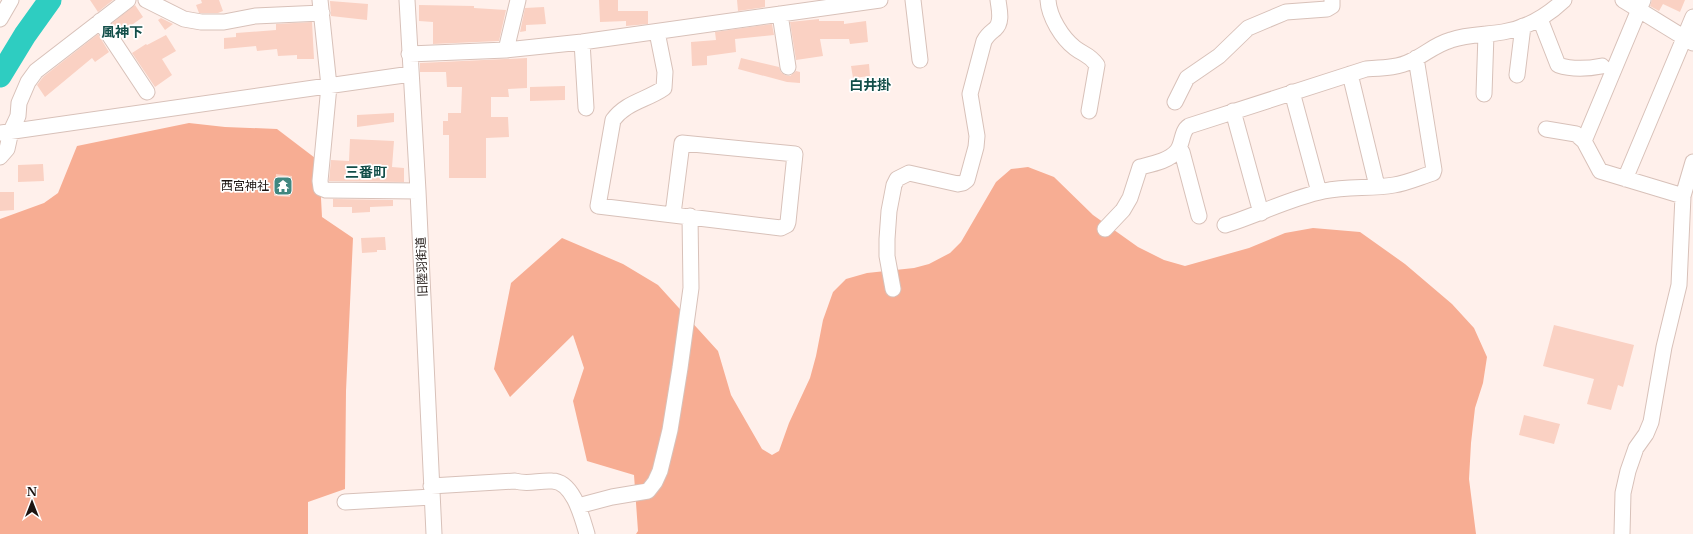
<svg xmlns="http://www.w3.org/2000/svg" width="1693" height="534" font-family="'Libre Baskerville','Noto Sans JP',serif">
  <style>
    .green { fill: #f7ad93 }
    .lines { fill: none; stroke-linecap: round; stroke-linejoin: round }
    .river { stroke: #2ecdc1; stroke-width: 23 }
    .building { fill: #fad1c3 }
    .minor-casing { stroke: #d8c1b9; stroke-width: 17 }
    .minor { stroke: #fff; stroke-width: 15 }
    .labels { text-anchor: middle; stroke-width: 3.5; stroke-linejoin: round; paint-order: stroke }
    .poi-label { font-size: 12px; fill: #1c1411; stroke: #fff; text-anchor: end }
    .street-label { font-size: 12px; fill: #1c1411; stroke: #fff }
    .quarter-label { font-size: 14px; font-weight: bold; fill: #124e49; stroke: #fff }
  </style>
  <rect width="100%" height="100%" fill="#fff0eb"/>
  <!-- green -->
  <path class="green" d="M189,123L225,127L277,129L319,161L322,217L353,238L346,391L345,489L308,502V534H0V219L44,203L58,193L77,146Z
    M1028,167L1054,177L1093,215L1138,247L1164,260L1185,266L1249,248L1285,233L1313,228L1360,232L1405,264L1452,304L1474,328L1487,357L1483,383L1475,408L1471,443L1469,479L1476,534H636L638,531L634,475L587,461L573,401L584,368L573,335L510,397L494,369L511,283L562,238L623,264L658,285L718,351L731,395L762,449L772,455L779,451L789,423L810,378L816,356L823,320L833,292L846,279L867,273L914,268L929,264L950,253L961,242L996,182L1011,169Z"/>
  <g class="lines">
    <!-- river -->
    <path class="river" d="M0,76L25,35L50,0"/>
  </g>
  <!-- building -->
  <path class="building" d="M90,0H113L98,12Z
    M201,0H219L223,11L218,13H199L196,5L202,3Z
    M599,0H618V11H648V24L626,26V21L600,22Z
    M737,0H765V7L738,11Z
    M1652,0H1685L1680,12L1663,4L1659,11L1650,6Z
    M330,1L368,4L367,20L331,16Z
    M135,5L143,17L119,34L112,23Z
    M419,5L474,6V8L506,10L499,41L433,44V22L419,21Z
    M544,7L546,24L526,25V31L520,32L525,8Z
    M161,18L173,24L165,30L158,20Z
    M819,19V21H844V24L866,21L868,42L850,44L849,39H820L823,56L796,60L790,22Z
    M312,22L314,59H297V55L278,56L277,49L257,51L256,46L224,49V38L236,37V33L276,30V24Z
    M772,24L774,35L735,39L736,52L707,56V65L692,66L691,42L716,40L715,32Z
    M98,34L109,52L95,62L92,58L45,97L37,85L43,77Z
    M166,35L176,51L162,59L172,75L155,87L132,53L146,44L147,45Z
    M527,58V88L508,89L509,97H491V117H508L509,137L486,138V178H449V135H443V121H448V113H461L462,87H447L446,72H420V63Z
    M741,58L779,67L781,72L785,75L790,76L796,71L800,72V83L787,82L738,69Z
    M869,64L870,76L853,78L851,66Z
    M565,86V100L530,101V87Z
    M394,113V122L357,127V115Z
    M350,139L394,141L392,167L404,168V182L329,181L331,160L349,161Z
    M43,164L44,181L18,182V165Z
    M276,174L292,176L290,197L274,196Z
    M0,192H14V210L0,211Z
    M333,199L393,200V206L370,207V212L352,213V207H333Z
    M385,237L386,250H377V252L362,253L361,238Z
    M1554,325L1634,345L1623,387L1618,385L1611,410L1587,404L1594,379L1543,366Z
    M1524,415L1560,424L1554,444L1519,435Z"/>
  <g class="lines">
    <defs>
      <path id="minor" d="M146,0L184,19L201,22H224L255,16L322,13
        M320,0L329,86L320,181L321,188L326,190L418,191
        M407,0L418,191L434,534
        M913,0L920,60
        M1048,0C1049,17 1062,38 1075,48C1084,55 1089,54 1097,65L1089,111
        M1623,0L1693,43
        M780,14L788,67
        M0,19L11,0
        M1540,19L1558,65C1573,70 1587,69 1602,66
        M100,21L147,92
        M657,32L665,72L664,88C647,100 626,102 613,120L598,206L781,228L787,225L788,222L795,154L682,143L673,214
        M582,42L586,108
        M506,50L518,0
        M409,54L506,50L582,42L880,0
        M1350,74L1377,186
        M1517,75L1523,26
        M1292,92L1319,192
        M1484,94L1486,34
        M1175,102L1187,78L1219,56L1248,28L1286,12L1327,9L1332,6V0
        M1233,111L1261,213
        M1546,129L1576,134L1584,141L1600,171L1683,196
        M0,133L411,74
        M1584,141L1643,0
        M1178,150L1182,152L1199,216
        M0,157L7,149L11,131L18,116L19,103L28,82L36,71L128,0
        M1625,179L1693,17
        M1225,225C1258,215 1290,198 1324,191C1348,186 1371,189 1394,185C1407,183 1420,177 1433,173L1434,170L1416,58
        M1105,229L1123,210L1130,198L1140,167C1152,164 1169,161 1177,151C1183,144 1181,131 1189,126L1366,69C1380,68 1398,68 1411,61C1426,54 1434,45 1451,40C1468,34 1486,35 1503,32C1527,28 1546,17 1564,0
        M893,289L887,256V239L889,211L894,185L897,179L909,173L958,184L963,183L967,180L976,147L977,136L970,94L984,41C987,35 990,33 995,29C1003,22 999,9 998,0
        M431,486L515,481C528,485 539,480 552,481C573,481 582,517 587,534
        M345,502L432,497
        M578,506L612,497L648,491L655,482L660,471L670,430L680,368L691,288L690,216
        M1622,534L1623,493L1628,471L1636,448L1646,434L1651,422L1664,347L1679,285L1683,196L1693,162"/>
    </defs>
    <!-- minor casing -->
    <use href="#minor" class="minor-casing"/>
    <!-- minor -->
    <use href="#minor" class="minor"/>
  </g>
  <!-- icons -->
  <defs>
    <symbol id="temple-square" viewBox="-11 -11 22 22"><rect x="-9" y="-9" width="18" height="18" rx="4" fill="#408780" stroke="#fff"/><path d="M0-6L5-2H3V0L6.5 2.5H4V6H1.5V3h-3V6H-4V2.5H-6.5L-3 0V-2H-5Z" fill="#fff"/></symbol>
  </defs>
  <g fill-rule="evenodd">
    <use href="#temple-square" x="272" y="175" width="22" height="22"/>
  </g>
  <g class="labels">
    <!-- poi labels -->
    <g class="poi-label">
      <text x="269" y="190">西宮神社</text>
    </g>
    <!-- street labels -->
    <g class="street-label">
      <text transform="translate(422 267) rotate(-92)" y="4">旧陸羽街道</text>
    </g>
    <!-- quarter labels -->
    <g class="quarter-label">
      <text x="122" y="37">風神下</text>
      <text x="870" y="90">白井掛</text>
      <text x="366" y="177">三番町</text>
    </g>
  </g>
  <!-- north arrow -->
  <g transform="translate(32 502)" stroke="#ffffff" stroke-width="3" paint-order="stroke">
  <path d="M0-3L7 15L0 10L-7 15Z" fill="#1c1411"/>
  <text y="-6" font-size="11" font-weight="bold" text-anchor="middle" fill="#1c1411">N</text>
  </g>
</svg>
